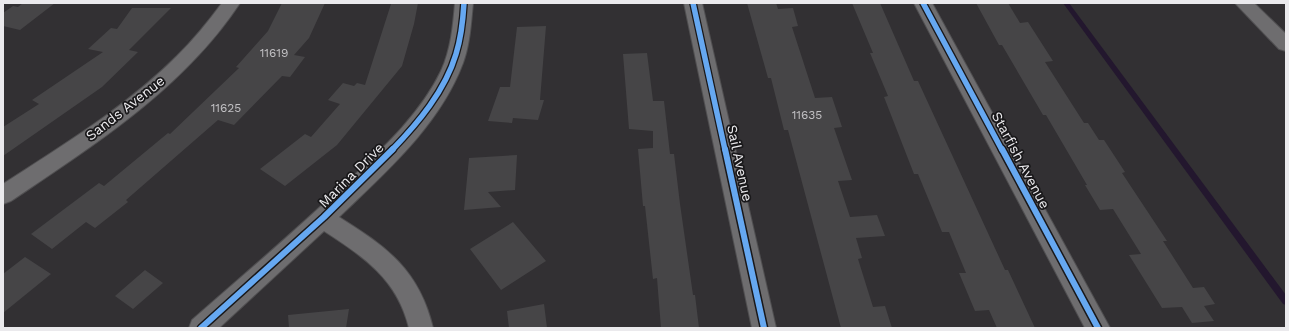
<svg xmlns="http://www.w3.org/2000/svg" width="1289" height="331" font-family="'Work Sans',sans-serif">
  <style>
    .lines { fill: none; stroke-linecap: round; stroke-linejoin: round }
    .stream { fill: #23172e; fill-rule: evenodd }
    .building { fill: #464547 }
    .minor-casing { stroke: #504f51; stroke-width: 2 }
    .tertiary-casing { stroke: #504f51; stroke-width: 2 }
    .minor { fill: #6e6d6f; fill-rule: evenodd }
    .tertiary { fill: #6e6d6f; fill-rule: evenodd }
    .cycleway-far1-casing { stroke: #19181a; stroke-width: 8 }
    .cycleway-casing { stroke: #19181a; stroke-width: 9 }
    .cycleway-far1 { stroke: #66a8f1; stroke-width: 5.5 }
    .cycleway { stroke: #66a8f1; stroke-width: 6 }
    .labels { text-anchor: middle; stroke-width: 3.5; stroke-linejoin: round; paint-order: stroke }
    .number-label { font-size: 12px; fill: #c2c1c4 }
    .street-label { font-size: 14px; fill: #ebeaed; stroke: #19181a }
  </style>
  <rect width="100%" height="100%" fill="#323033"/>
  <g class="lines">
    <!-- stream -->
    <path class="stream" d="M1063,3H1069L1286,295V305L1283,304Z"/>
  </g>
  <!-- building -->
  <path class="building" d="M23,3H55L20,30L3,26V13L13,6L18,7Z
    M282,3H325L309,38L294,55L305,57L290,77L282,76L234,125L218,120L126,200L128,202L95,228L86,222L52,249L31,234L99,183L104,186L168,133L170,134L239,68L236,67L268,31Z
    M393,3H418L414,24L402,66L337,145L285,186L260,169L305,134L311,137L340,104L328,100L343,83L354,86L357,83L365,85L391,4Z
    M747,3H776L778,9L793,8L798,26L792,27L815,98L832,97L842,127L834,128L852,180L838,181L850,217L877,215L885,236L856,238L862,258L858,259L873,307L885,306L892,328H841L788,130H784L771,78H768Z
    M852,3H880L914,81H918L1005,270H1008L1035,328H997L989,310L975,311L959,273H966L949,232H942L918,174H914L884,97L888,96L870,53H873Z
    M976,3H1008L1020,23L1028,22L1053,61L1045,62L1084,123H1088L1099,140H1104L1125,172L1122,173L1167,241H1163L1193,288L1204,287L1215,304L1204,306L1214,321L1192,323L1182,307L1162,308L1129,255L1141,254L1113,209L1100,210L1085,185H1087L1046,115H1043L1002,45H999Z
    M132,8H171L129,50L138,52L102,87L3,156V127L39,104L32,100L103,52L88,49L111,28L117,29Z
    M546,26L540,100H544L538,120L513,118L512,123L488,121L500,87H510L517,27Z
    M647,53L653,101H664L670,154H674L680,204L693,295H695L699,328H661L657,278L653,279L645,206H643L638,149L653,148V131L629,129L623,54Z
    M517,155L515,190L488,192L501,207L464,210L469,158Z
    M513,222L546,261L501,290L470,249Z
    M25,257L51,274L3,313V274Z
    M145,270L163,283L133,309L115,296Z
    M544,304L547,328H509L507,311Z
    M349,309L346,328H289L288,315Z"/>
  <g class="lines">
    <defs>
      <path id="minor" d="M222,3H240C183,89 94,145 11,201L3,204V184C63,145 126,107 177,56C193,40 208,22 222,3Z
        M455,3H473C471,23 470,44 463,63C440,125 385,173 339,217C387,247 419,270 433,328H409C397,279 364,257 324,231L219,328H189L192,320C244,275 296,230 346,183C381,150 420,115 441,71C451,49 453,26 455,3Z
        M684,3H702L776,328H752Z
        M914,3H932L1110,328H1085Z"/>
      <path id="tertiary" d="M1235,3H1254L1286,34V51L1279,49Z"/>
    </defs>
    <!-- minor casing -->
    <use href="#minor" class="minor-casing"/>
    <!-- tertiary casing -->
    <use href="#tertiary" class="tertiary-casing"/>
    <!-- minor -->
    <use href="#minor" class="minor"/>
    <!-- tertiary -->
    <use href="#tertiary" class="tertiary"/>
    <defs>
      <path id="cycleway-far1" d="M693,3L725,150
        M923,3L1002,150
        M392,150C418,123 445,91 456,54C461,38 463,20 464,3"/>
      <path id="cycleway" d="M725,149L764,328
        M1002,149L1098,328
        M201,328L324,217L393,149"/>
    </defs>
    <!-- cycleway-far1 casing -->
    <use href="#cycleway-far1" class="cycleway-far1-casing"/>
    <!-- cycleway casing -->
    <use href="#cycleway" class="cycleway-casing"/>
    <!-- cycleway-far1 -->
    <use href="#cycleway-far1" class="cycleway-far1"/>
    <!-- cycleway -->
    <use href="#cycleway" class="cycleway"/>
  </g>
  <g class="labels">
    <!-- number labels -->
    <g class="number-label">
      <text x="274" y="57">11619</text>
      <text x="226" y="112">11625</text>
      <text x="807" y="119">11635</text>
    </g>
    <!-- street labels -->
    <g class="street-label">
      <text transform="translate(125 108) rotate(-38)" y="5">Sands Avenue</text>
      <text transform="translate(1021 160) rotate(62)" y="5">Starfish Avenue</text>
      <text transform="translate(740 163) rotate(78)" y="5">Sail Avenue</text>
      <text transform="translate(351 175) rotate(-45)" y="5">Marina Drive</text>
    </g>
  </g>
  <!-- border -->
  <rect width="1289" height="331" fill="none" stroke="#ebeaed" stroke-width="8"/>
</svg>
